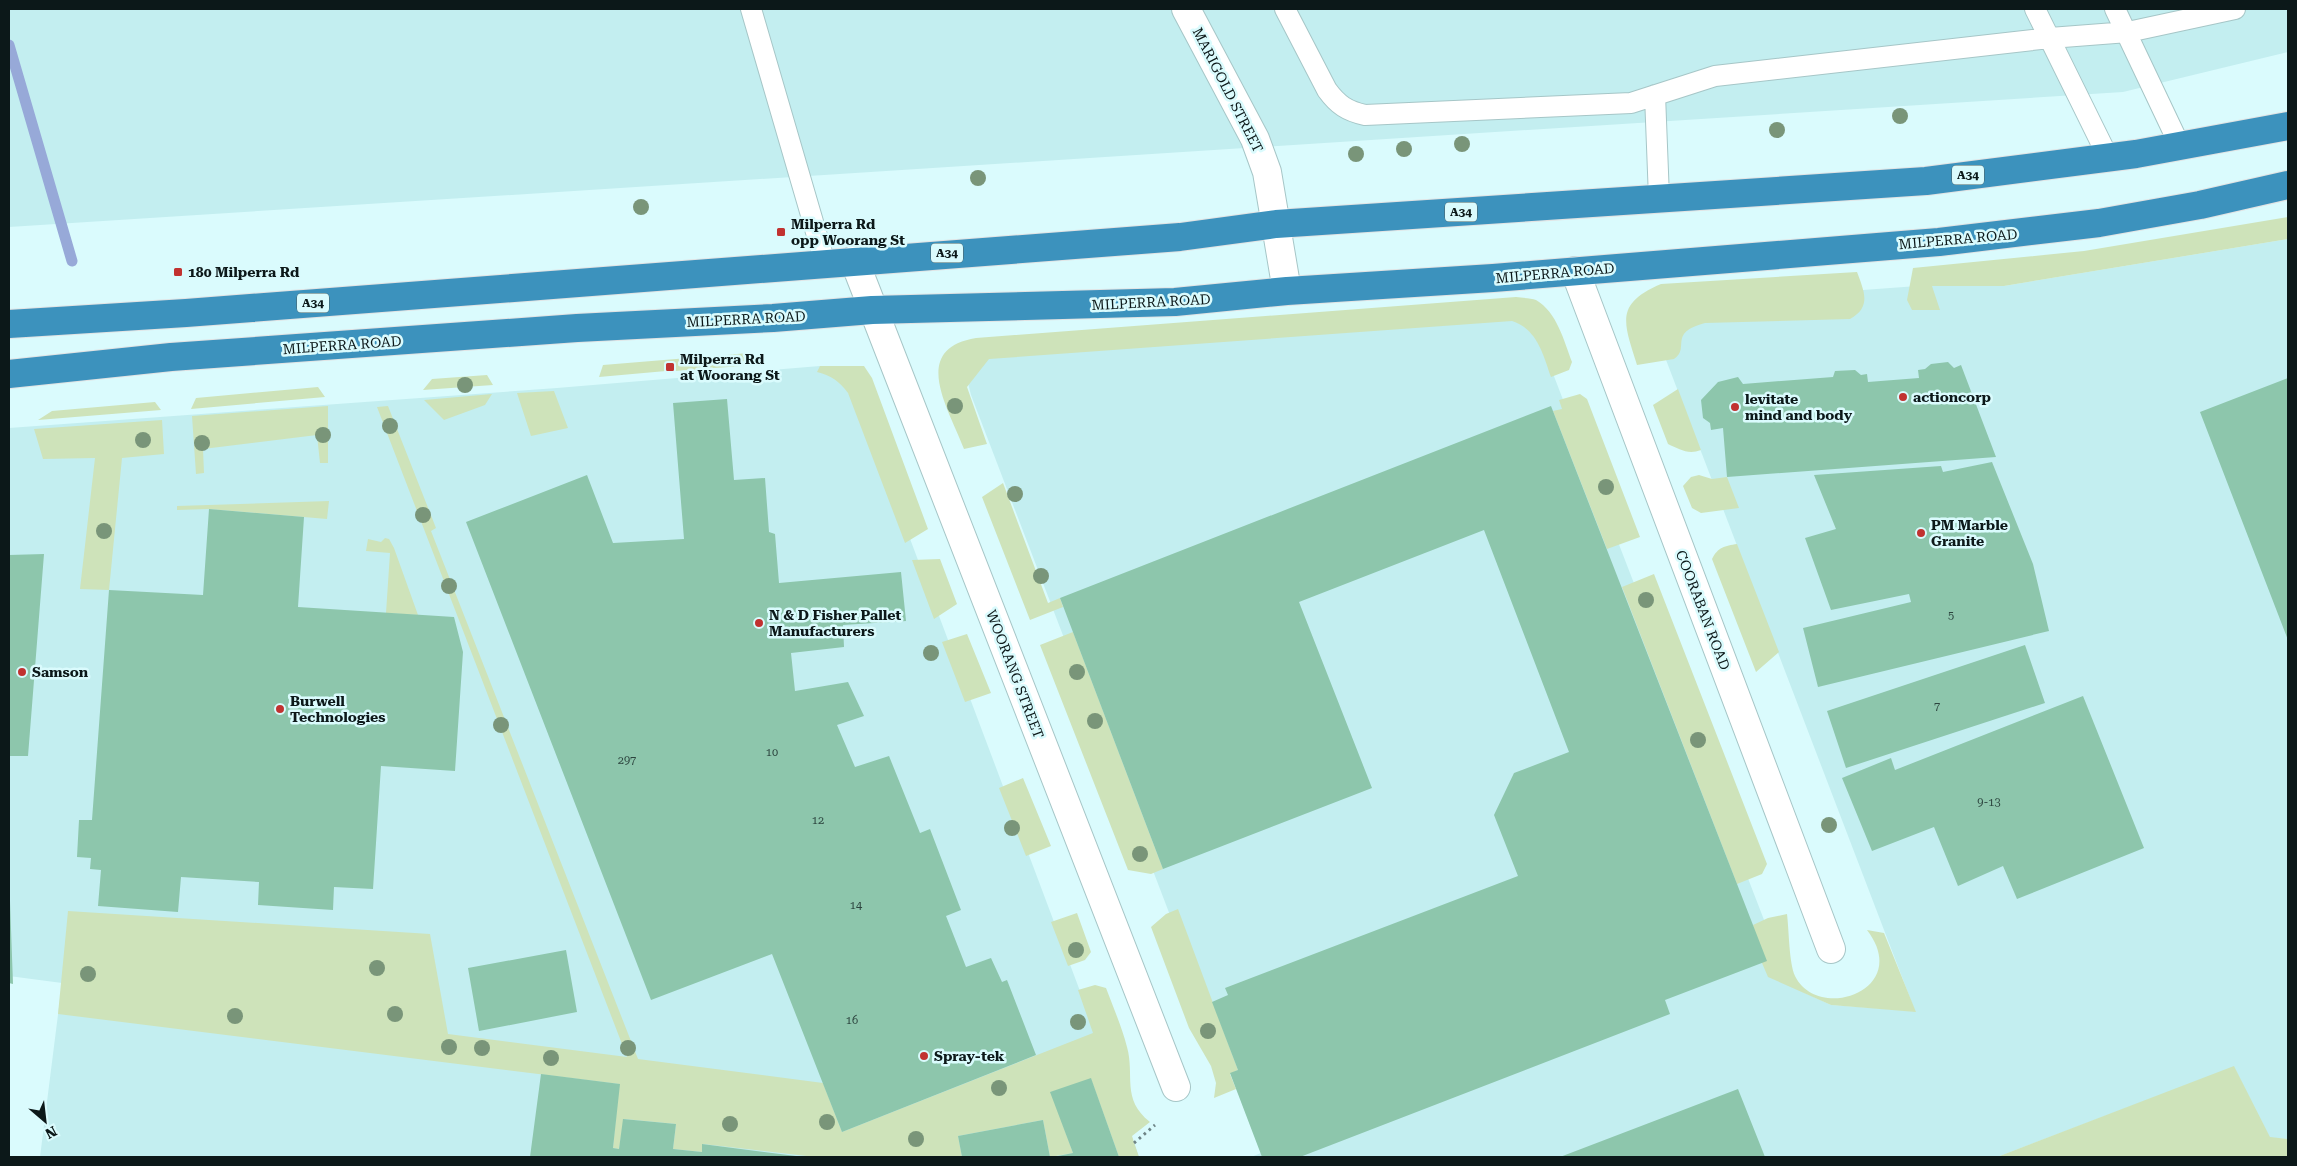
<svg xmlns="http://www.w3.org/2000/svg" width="2297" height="1166" font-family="'Roboto Serif',serif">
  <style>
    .built { fill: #c3eef0 }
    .green { fill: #cee3ba }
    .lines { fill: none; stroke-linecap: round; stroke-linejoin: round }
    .stream { stroke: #97a9d8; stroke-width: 11 }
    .building { fill: #8dc6ac }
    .lane-casing { stroke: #a6c6c7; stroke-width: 22 }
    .street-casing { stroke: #a6c6c7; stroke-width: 30 }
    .highway-casing { stroke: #e2e3e3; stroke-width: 30 }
    .path { stroke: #6e8486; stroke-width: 3; stroke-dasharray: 2.5 4; stroke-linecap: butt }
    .lane { stroke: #fff; stroke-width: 20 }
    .street { stroke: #fff; stroke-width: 28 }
    .highway { stroke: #3c92bd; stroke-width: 28 }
    .tree { fill: #799579 }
    .poi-dot { fill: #c13230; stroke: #dafbfd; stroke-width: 2 }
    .labels { text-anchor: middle; stroke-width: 5; stroke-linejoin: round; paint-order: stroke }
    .number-label { font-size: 11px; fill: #2c443e }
    .shield { fill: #dafbfd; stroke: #4a5c5d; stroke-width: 1 }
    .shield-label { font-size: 12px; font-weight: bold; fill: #0c1819 }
    .street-label { font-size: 14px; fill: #0c1819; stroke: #dafbfd }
    .poi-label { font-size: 14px; font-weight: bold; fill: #0c1819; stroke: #dafbfd; text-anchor: start }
  </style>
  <rect width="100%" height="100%" fill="#dafbfd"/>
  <!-- built -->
  <path class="built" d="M9,9H2288V52L2123,92L9,227Z
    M2288,239V1139L2270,1138L2234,1067L1997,1157H1251L1261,1153L971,395L968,383L985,358L1420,320L1529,321L1545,353L1783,969L1768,976L1831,1005L1915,1011L1663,352L1660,321L1863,290L1931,285L2004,286Z
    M820,366L835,370L868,427L1095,1031L1094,1034L1139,1157H40L62,983L9,976V428L557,388Z"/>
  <!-- green -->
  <path class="green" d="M2288,217V239L2004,286H1932L1940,310H1912L1907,300L1913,268L2084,251Z
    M1857,272C1864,291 1872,307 1850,319L1705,323C1667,333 1691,348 1674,359L1637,365C1624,323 1614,304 1661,284Z
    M1516,297C1522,298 1531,298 1536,300C1557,312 1564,341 1572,362L1569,370L1551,377C1543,354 1537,329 1512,321L989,359L967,387L987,444L964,449C949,409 909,349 976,338Z
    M749,353L755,365L675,371L674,364H666V371L599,377L603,365Z
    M820,366H864L872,378L928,529L905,543L848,393C839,381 832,376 817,372Z
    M487,375L493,385L423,390L432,379Z
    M318,387L325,397L191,409L196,398Z
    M1678,389L1701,450C1688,455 1679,449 1668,444L1653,405Z
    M554,391L568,428L531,436L517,393Z
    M492,394L485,405L444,420L424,400Z
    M1580,394L1587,399L1640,537L1607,549L1553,411L1562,409L1559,400Z
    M155,402L161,410L38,420L52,411Z
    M328,406V463H320L317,435L203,449L204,473L196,474L192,416Z
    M388,406L436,528L431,531L638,1059L823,1083L842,1132L1093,1033L1078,990L1095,985L1106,988C1113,1007 1122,1027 1127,1047C1135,1076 1121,1099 1150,1122L1132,1136L1139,1157H1119L1091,1079L1051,1092L1073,1153L1050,1157L1043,1120L958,1136L962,1157H815L703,1144L702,1152L673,1149L676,1124L624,1119L619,1149L613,1148L619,1084L58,1014L68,911L430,934L448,1034L627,1057L377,407Z
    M162,420L164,454L122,458L109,590L80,589L95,458L43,459L34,429Z
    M1699,475L1712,479L1727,477L1739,508L1701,513L1692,508L1683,486L1691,477Z
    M1003,483L1048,603L1060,598L1063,607L1030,620L982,497Z
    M329,501L327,519L209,509L177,510V506Z
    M385,538L389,539L394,548L418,615L386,613L390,553L366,551L368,539L381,542Z
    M1737,544L1779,652L1756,672L1712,559C1718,547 1725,546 1737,544Z
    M940,559L957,604L934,619L912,560Z
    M1654,574L1767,864L1762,874L1737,884L1622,587Z
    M1073,632L1163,869L1151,874L1128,870L1040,645Z
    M967,634L991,693L965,702L942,642Z
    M1023,778L1051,846L1026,856L999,788Z
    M1178,909L1238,1070L1230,1074L1236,1089L1214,1098L1216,1083L1211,1066L1189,1028L1151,927L1166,914Z
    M1077,913L1091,952L1085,960L1068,966L1051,922Z
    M1787,914C1789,930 1789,963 1795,976C1818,1023 1913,990 1867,930L1884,933L1916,1012L1831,1005L1768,977L1762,963L1753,925L1768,918Z
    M2234,1066L2270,1137L2288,1139V1157H1997Z"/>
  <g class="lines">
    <!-- stream -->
    <path class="stream" d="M9,45L72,261"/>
  </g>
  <!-- building -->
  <path class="building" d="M1948,362L1954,368L1961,365L1996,457L1727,477L1723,428L1711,430L1710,423L1703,418L1701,400L1718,382L1738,377L1743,384L1833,377L1835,371L1855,370L1861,375L1867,374L1868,382L1919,378L1918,370L1925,369L1931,364Z
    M2288,378V640L2200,412Z
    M727,399L734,480L765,478L769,532L775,534L779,583L901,572L906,621L843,625L844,647L791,653L795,691L848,682L864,716L837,725L855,767L889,756L920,833L930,829L961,910L946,916L966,967L991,958L1002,982L1007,980L1036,1055L842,1132L772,954L651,1000L466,522L587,475L613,543L684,539L673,403Z
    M1551,406L1767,961L1665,1000L1670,1014L1300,1157H1262L1230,1073L1238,1070L1212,1002L1228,995L1225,988L1518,876L1494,815L1514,773L1569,752L1484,530L1299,602L1372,788L1163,869L1060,598Z
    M1992,462L2033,564L2049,631L1818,687L1803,628L1911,602L1909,594L1831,610L1805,538L1836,529L1814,475L1941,466L1943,472Z
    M209,509L304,517L298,607L454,617L463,652L455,771L381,766L373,889L334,887L333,910L258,905L259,882L181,877L178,912L98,906L101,870L90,869L91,858L77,857L79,820H92L109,590L203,595Z
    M44,554L28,756H9V555Z
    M2025,645L2045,703L1846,768L1827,711Z
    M2083,696L2144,848L2017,899L2003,866L1958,886L1934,827L1872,851L1842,778L1891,758L1895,770Z
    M9,901H10L13,984L9,983Z
    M566,950L577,1012L479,1031L468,968Z
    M541,1074L620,1084L613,1148L619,1149L623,1119L676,1124L673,1149L702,1152V1144L804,1157H530Z
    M1091,1078L1119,1157H1053L1073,1153L1050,1092Z
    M1738,1089L1765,1157H1560Z
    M1043,1120L1050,1157H962L958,1136Z"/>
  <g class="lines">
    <defs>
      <path id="lane" d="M751,9L825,263
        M1285,9L1327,90C1338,105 1347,111 1365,115L1631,103L1715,76L2050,38L2128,32L2235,9
        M2035,9L2108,157
        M2115,9L2180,146
        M1655,95L1659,198"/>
      <path id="street" d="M1186,9L1255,139L1267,172L1287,291
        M854,260L1176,1087
        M1575,271L1831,949"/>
      <path id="highway" d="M9,324L186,313L1180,237L1276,224L1926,181L2136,154L2288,126
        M9,374L171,357L577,328L773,318L872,310L1175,302L1287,291L1493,278L1939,242L2099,223L2200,205L2288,185"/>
    </defs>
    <!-- lane casing -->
    <use href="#lane" class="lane-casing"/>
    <!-- street casing -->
    <use href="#street" class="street-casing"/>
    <!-- highway casing -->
    <use href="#highway" class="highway-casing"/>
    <!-- path -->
    <path class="path" d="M1134,1143L1155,1125"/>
    <!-- lane -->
    <use href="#lane" class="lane"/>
    <!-- street -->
    <use href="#street" class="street"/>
    <!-- highway -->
    <use href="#highway" class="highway"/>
  </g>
  <!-- trees -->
  <g class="tree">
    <circle cx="1900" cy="116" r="8"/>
    <circle cx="1777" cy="130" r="8"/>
    <circle cx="1462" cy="144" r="8"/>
    <circle cx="1404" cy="149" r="8"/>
    <circle cx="1356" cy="154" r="8"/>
    <circle cx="978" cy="178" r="8"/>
    <circle cx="641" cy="207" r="8"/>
    <circle cx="465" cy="385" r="8"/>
    <circle cx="955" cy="406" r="8"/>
    <circle cx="390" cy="426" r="8"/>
    <circle cx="323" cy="435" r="8"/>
    <circle cx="143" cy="440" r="8"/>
    <circle cx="202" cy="443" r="8"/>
    <circle cx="1606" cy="487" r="8"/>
    <circle cx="1015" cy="494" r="8"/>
    <circle cx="423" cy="515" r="8"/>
    <circle cx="104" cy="531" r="8"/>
    <circle cx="1041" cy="576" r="8"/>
    <circle cx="449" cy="586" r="8"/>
    <circle cx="1646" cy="600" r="8"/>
    <circle cx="931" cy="653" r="8"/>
    <circle cx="1077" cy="672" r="8"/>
    <circle cx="1095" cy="721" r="8"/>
    <circle cx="501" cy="725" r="8"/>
    <circle cx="1698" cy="740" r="8"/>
    <circle cx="1829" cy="825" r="8"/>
    <circle cx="1012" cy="828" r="8"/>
    <circle cx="1140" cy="854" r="8"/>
    <circle cx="1076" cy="950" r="8"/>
    <circle cx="377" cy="968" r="8"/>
    <circle cx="88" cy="974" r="8"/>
    <circle cx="395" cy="1014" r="8"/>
    <circle cx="235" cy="1016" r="8"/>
    <circle cx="1078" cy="1022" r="8"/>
    <circle cx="1208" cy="1031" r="8"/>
    <circle cx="449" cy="1047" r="8"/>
    <circle cx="482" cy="1048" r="8"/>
    <circle cx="628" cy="1048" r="8"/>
    <circle cx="551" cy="1058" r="8"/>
    <circle cx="999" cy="1088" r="8"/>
    <circle cx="827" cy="1122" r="8"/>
    <circle cx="730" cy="1124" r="8"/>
    <circle cx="916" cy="1139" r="8"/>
  </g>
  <!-- markers -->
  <g class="poi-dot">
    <rect x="776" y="227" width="10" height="10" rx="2.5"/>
    <rect x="173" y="267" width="10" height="10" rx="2.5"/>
    <rect x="665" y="362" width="10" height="10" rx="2.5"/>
    <circle cx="1903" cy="397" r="5"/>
    <circle cx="1735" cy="407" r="5"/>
    <circle cx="1921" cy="533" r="5"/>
    <circle cx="759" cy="623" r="5"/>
    <circle cx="22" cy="672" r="5"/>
    <circle cx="280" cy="709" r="5"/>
    <circle cx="924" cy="1056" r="5"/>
  </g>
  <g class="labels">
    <!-- number labels -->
    <g class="number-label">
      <text x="1951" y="619">5</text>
      <text x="1937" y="710">7</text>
      <text x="772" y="756">10</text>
      <text x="627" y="764">297</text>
      <text x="1989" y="806">9-13</text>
      <text x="818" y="824">12</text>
      <text x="856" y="909">14</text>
      <text x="852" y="1024">16</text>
    </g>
    <!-- shield labels -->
    <g class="shield">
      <rect x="1952" y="165.5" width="32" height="19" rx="4"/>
      <rect x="1445" y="202.5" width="32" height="19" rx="4"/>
      <rect x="931" y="243.5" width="32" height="19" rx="4"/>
      <rect x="297" y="293.5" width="32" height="19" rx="4"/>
    </g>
    <g class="shield-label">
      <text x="1968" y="179">A34</text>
      <text x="1461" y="216">A34</text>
      <text x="947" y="257">A34</text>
      <text x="313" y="307">A34</text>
    </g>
    <!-- street labels -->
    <g class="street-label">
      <text transform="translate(1228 90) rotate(63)" y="5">MARIGOLD STREET</text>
      <text transform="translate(1958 239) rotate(-5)" y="5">MILPERRA ROAD</text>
      <text transform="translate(1555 273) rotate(-5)" y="5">MILPERRA ROAD</text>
      <text transform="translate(1151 302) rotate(-3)" y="5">MILPERRA ROAD</text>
      <text transform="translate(746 319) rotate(-3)" y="5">MILPERRA ROAD</text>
      <text transform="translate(342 345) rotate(-4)" y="5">MILPERRA ROAD</text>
      <text transform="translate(1703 610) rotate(69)" y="5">COORABAN ROAD</text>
      <text transform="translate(1015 674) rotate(69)" y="5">WOORANG STREET</text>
    </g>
    <!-- poi labels -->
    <g class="poi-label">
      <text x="791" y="229">Milperra Rd<tspan x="791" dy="16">opp Woorang St</tspan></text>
      <text x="188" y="277">180 Milperra Rd</text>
      <text x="680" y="364">Milperra Rd<tspan x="680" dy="16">at Woorang St</tspan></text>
      <text x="1913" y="402">actioncorp</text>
      <text x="1745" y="404">levitate<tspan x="1745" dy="16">mind and body</tspan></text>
      <text x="1931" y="530">PM Marble<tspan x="1931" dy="16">Granite</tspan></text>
      <text x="769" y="620">N &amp; D Fisher Pallet<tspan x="769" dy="16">Manufacturers</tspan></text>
      <text x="32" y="677">Samson</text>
      <text x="290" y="706">Burwell<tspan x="290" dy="16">Technologies</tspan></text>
      <text x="934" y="1061">Spray-tek</text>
    </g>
  </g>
  <!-- border -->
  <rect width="2297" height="1166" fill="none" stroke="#0c1819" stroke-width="20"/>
  <!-- north arrow -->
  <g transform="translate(45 1121) rotate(152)" stroke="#dafbfd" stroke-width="4" paint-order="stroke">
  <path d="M0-4L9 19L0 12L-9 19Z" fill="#0c1819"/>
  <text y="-8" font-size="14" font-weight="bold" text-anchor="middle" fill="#0c1819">N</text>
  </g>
</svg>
